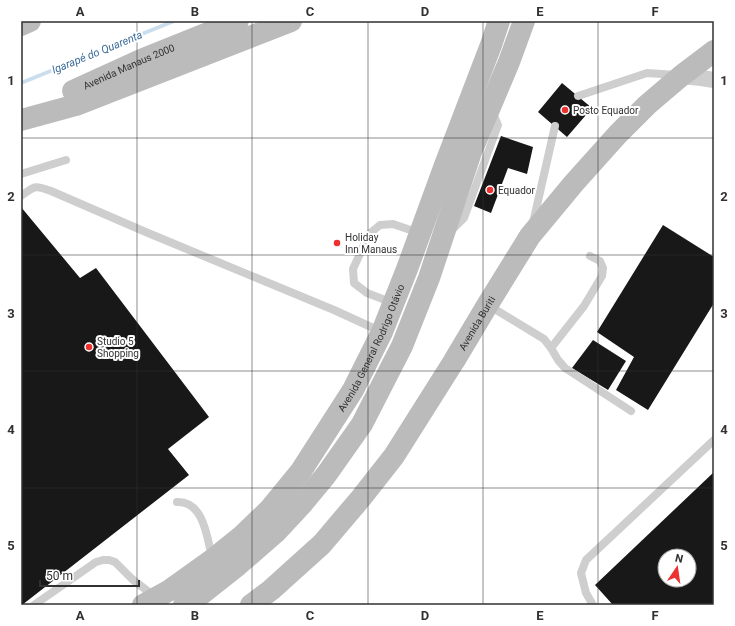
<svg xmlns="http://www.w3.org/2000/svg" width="735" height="626" font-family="Roboto,sans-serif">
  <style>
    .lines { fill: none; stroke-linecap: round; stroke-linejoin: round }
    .stream { stroke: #cbdeee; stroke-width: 4 }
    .building { fill: #181818; fill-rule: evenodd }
    .lane { stroke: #cecece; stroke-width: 8 }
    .street { stroke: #cecece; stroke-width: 16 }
    .secondary { stroke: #bbb; stroke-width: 22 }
    .grid { fill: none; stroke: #313131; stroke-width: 1; stroke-opacity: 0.55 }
    .poi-dot { fill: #ec312f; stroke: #fff; stroke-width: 1.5 }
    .labels { text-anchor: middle; stroke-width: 4; stroke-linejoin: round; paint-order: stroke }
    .street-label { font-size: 10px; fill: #313131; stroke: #fff }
    .poi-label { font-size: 10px; fill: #313131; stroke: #fff; text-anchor: start }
    .water-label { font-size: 11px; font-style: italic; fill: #3b6c97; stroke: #fff }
    .neatline { fill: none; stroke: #313131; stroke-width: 1.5 }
    .grid-label { font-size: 13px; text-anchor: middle; font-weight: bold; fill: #313131 }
  </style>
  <rect width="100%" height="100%" fill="#fff"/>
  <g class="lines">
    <!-- stream -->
    <path class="stream" d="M21,83L174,21"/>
  </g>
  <!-- building -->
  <path class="building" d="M562,83L592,108L567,137L538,112Z
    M501,136L533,147L527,174L508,168L491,213L474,206Z
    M21,207L80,278L96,268L209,417L168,449L189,475L22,605Z
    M663,225L714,257V303L648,410L616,390L634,357L597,332Z
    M593,340L626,361L608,390L572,368Z
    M714,472V605H613L595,585ZM665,556H689V580H665Z"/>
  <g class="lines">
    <!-- lane -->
    <path class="lane" d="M578,96L647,73L676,75
      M21,174L66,160
      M21,196C35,186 34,185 51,191L148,233L334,310L382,332
      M533,223L555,126
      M452,230L464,218L498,125L492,111
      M393,303L367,293L354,283L353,269L369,234L380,225L393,224L419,233
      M488,305L544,339L551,348L558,360L565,368L631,411
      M551,348L584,306L602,276L603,268L600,261L590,256
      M177,502C204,501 207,538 212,557
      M34,605L96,562L103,560H109L115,562L132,579L154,596
      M593,605L586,593L581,573L586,560L714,440"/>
    <!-- street -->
    <path class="street" d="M681,76L701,78L714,80"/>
    <!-- secondary -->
    <g class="secondary">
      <path d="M21,25L30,21"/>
      <path id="s1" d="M73,91L141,60L238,21"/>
      <path d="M21,120L76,105L291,21"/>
      <path id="s2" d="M143,605L170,590L212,560L243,535L270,509L301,471L353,390L382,332L407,269L445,165L491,45L499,21"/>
      <path d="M184,605L200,595L238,565L276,532L302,504L326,475L362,424L402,346L429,278L471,152L509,62L524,21"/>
      <path id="s3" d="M251,605L271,590L322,544L361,498L394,456L454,361L488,304L530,236L574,183L618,134L647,105L681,76L714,51"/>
    </g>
  </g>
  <!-- grid -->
  <path class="grid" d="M137,21V605M252,21V605M368,21V605M483,21V605M598,21V605M21,138H714M21,255H714M21,371H714M21,488H714"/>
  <!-- markers -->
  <g class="poi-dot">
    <circle cx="565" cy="110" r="4"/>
    <circle cx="490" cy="190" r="4"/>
    <circle cx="337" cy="243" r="4"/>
    <circle cx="89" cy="347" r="4"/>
  </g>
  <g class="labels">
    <!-- street labels -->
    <g class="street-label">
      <text dy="4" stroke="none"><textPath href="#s1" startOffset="61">Avenida Manaus 2000</textPath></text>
      <text dy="4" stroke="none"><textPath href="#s3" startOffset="364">Avenida Buriti</textPath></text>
      <text dy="4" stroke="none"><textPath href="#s2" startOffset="351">Avenida General Rodrigo Otávio</textPath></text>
    </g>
    <!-- poi labels -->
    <g class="poi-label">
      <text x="573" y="114">Posto Equador</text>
      <text x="498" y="194">Equador</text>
      <text x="345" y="241">Holiday<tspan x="345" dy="12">Inn Manaus</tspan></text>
      <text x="97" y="345">Studio 5<tspan x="97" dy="12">Shopping</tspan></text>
    </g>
    <!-- water labels -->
    <g class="water-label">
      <text transform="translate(97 52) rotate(-22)" y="4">Igarapé do Quarenta</text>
    </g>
  </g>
  <!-- border -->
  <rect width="735" height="626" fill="none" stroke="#ffffff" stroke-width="44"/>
  <!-- north arrow -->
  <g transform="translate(677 568) rotate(13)"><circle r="19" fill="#ffffff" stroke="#adadad"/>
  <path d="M0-3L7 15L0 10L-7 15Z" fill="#ec312f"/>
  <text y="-6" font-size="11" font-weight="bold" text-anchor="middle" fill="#313131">N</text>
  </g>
  <!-- scale -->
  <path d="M40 580v6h99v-6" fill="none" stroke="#313131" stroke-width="2"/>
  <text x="46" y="580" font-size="12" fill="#313131" stroke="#ffffff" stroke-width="3" paint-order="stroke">50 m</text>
  <rect x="22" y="22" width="691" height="582" class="neatline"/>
  <g class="grid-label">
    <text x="80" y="16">A</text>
    <text x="195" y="16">B</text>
    <text x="310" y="16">C</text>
    <text x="425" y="16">D</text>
    <text x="540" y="16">E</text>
    <text x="655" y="16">F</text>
    <text x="11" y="85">1</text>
    <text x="724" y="85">1</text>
    <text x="11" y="201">2</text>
    <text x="724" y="201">2</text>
    <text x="11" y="318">3</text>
    <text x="724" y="318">3</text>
    <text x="11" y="434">4</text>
    <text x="724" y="434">4</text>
    <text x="11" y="550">5</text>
    <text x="724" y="550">5</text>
    <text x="80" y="620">A</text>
    <text x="195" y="620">B</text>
    <text x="310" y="620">C</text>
    <text x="425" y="620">D</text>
    <text x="540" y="620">E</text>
    <text x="655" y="620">F</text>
  </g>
</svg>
